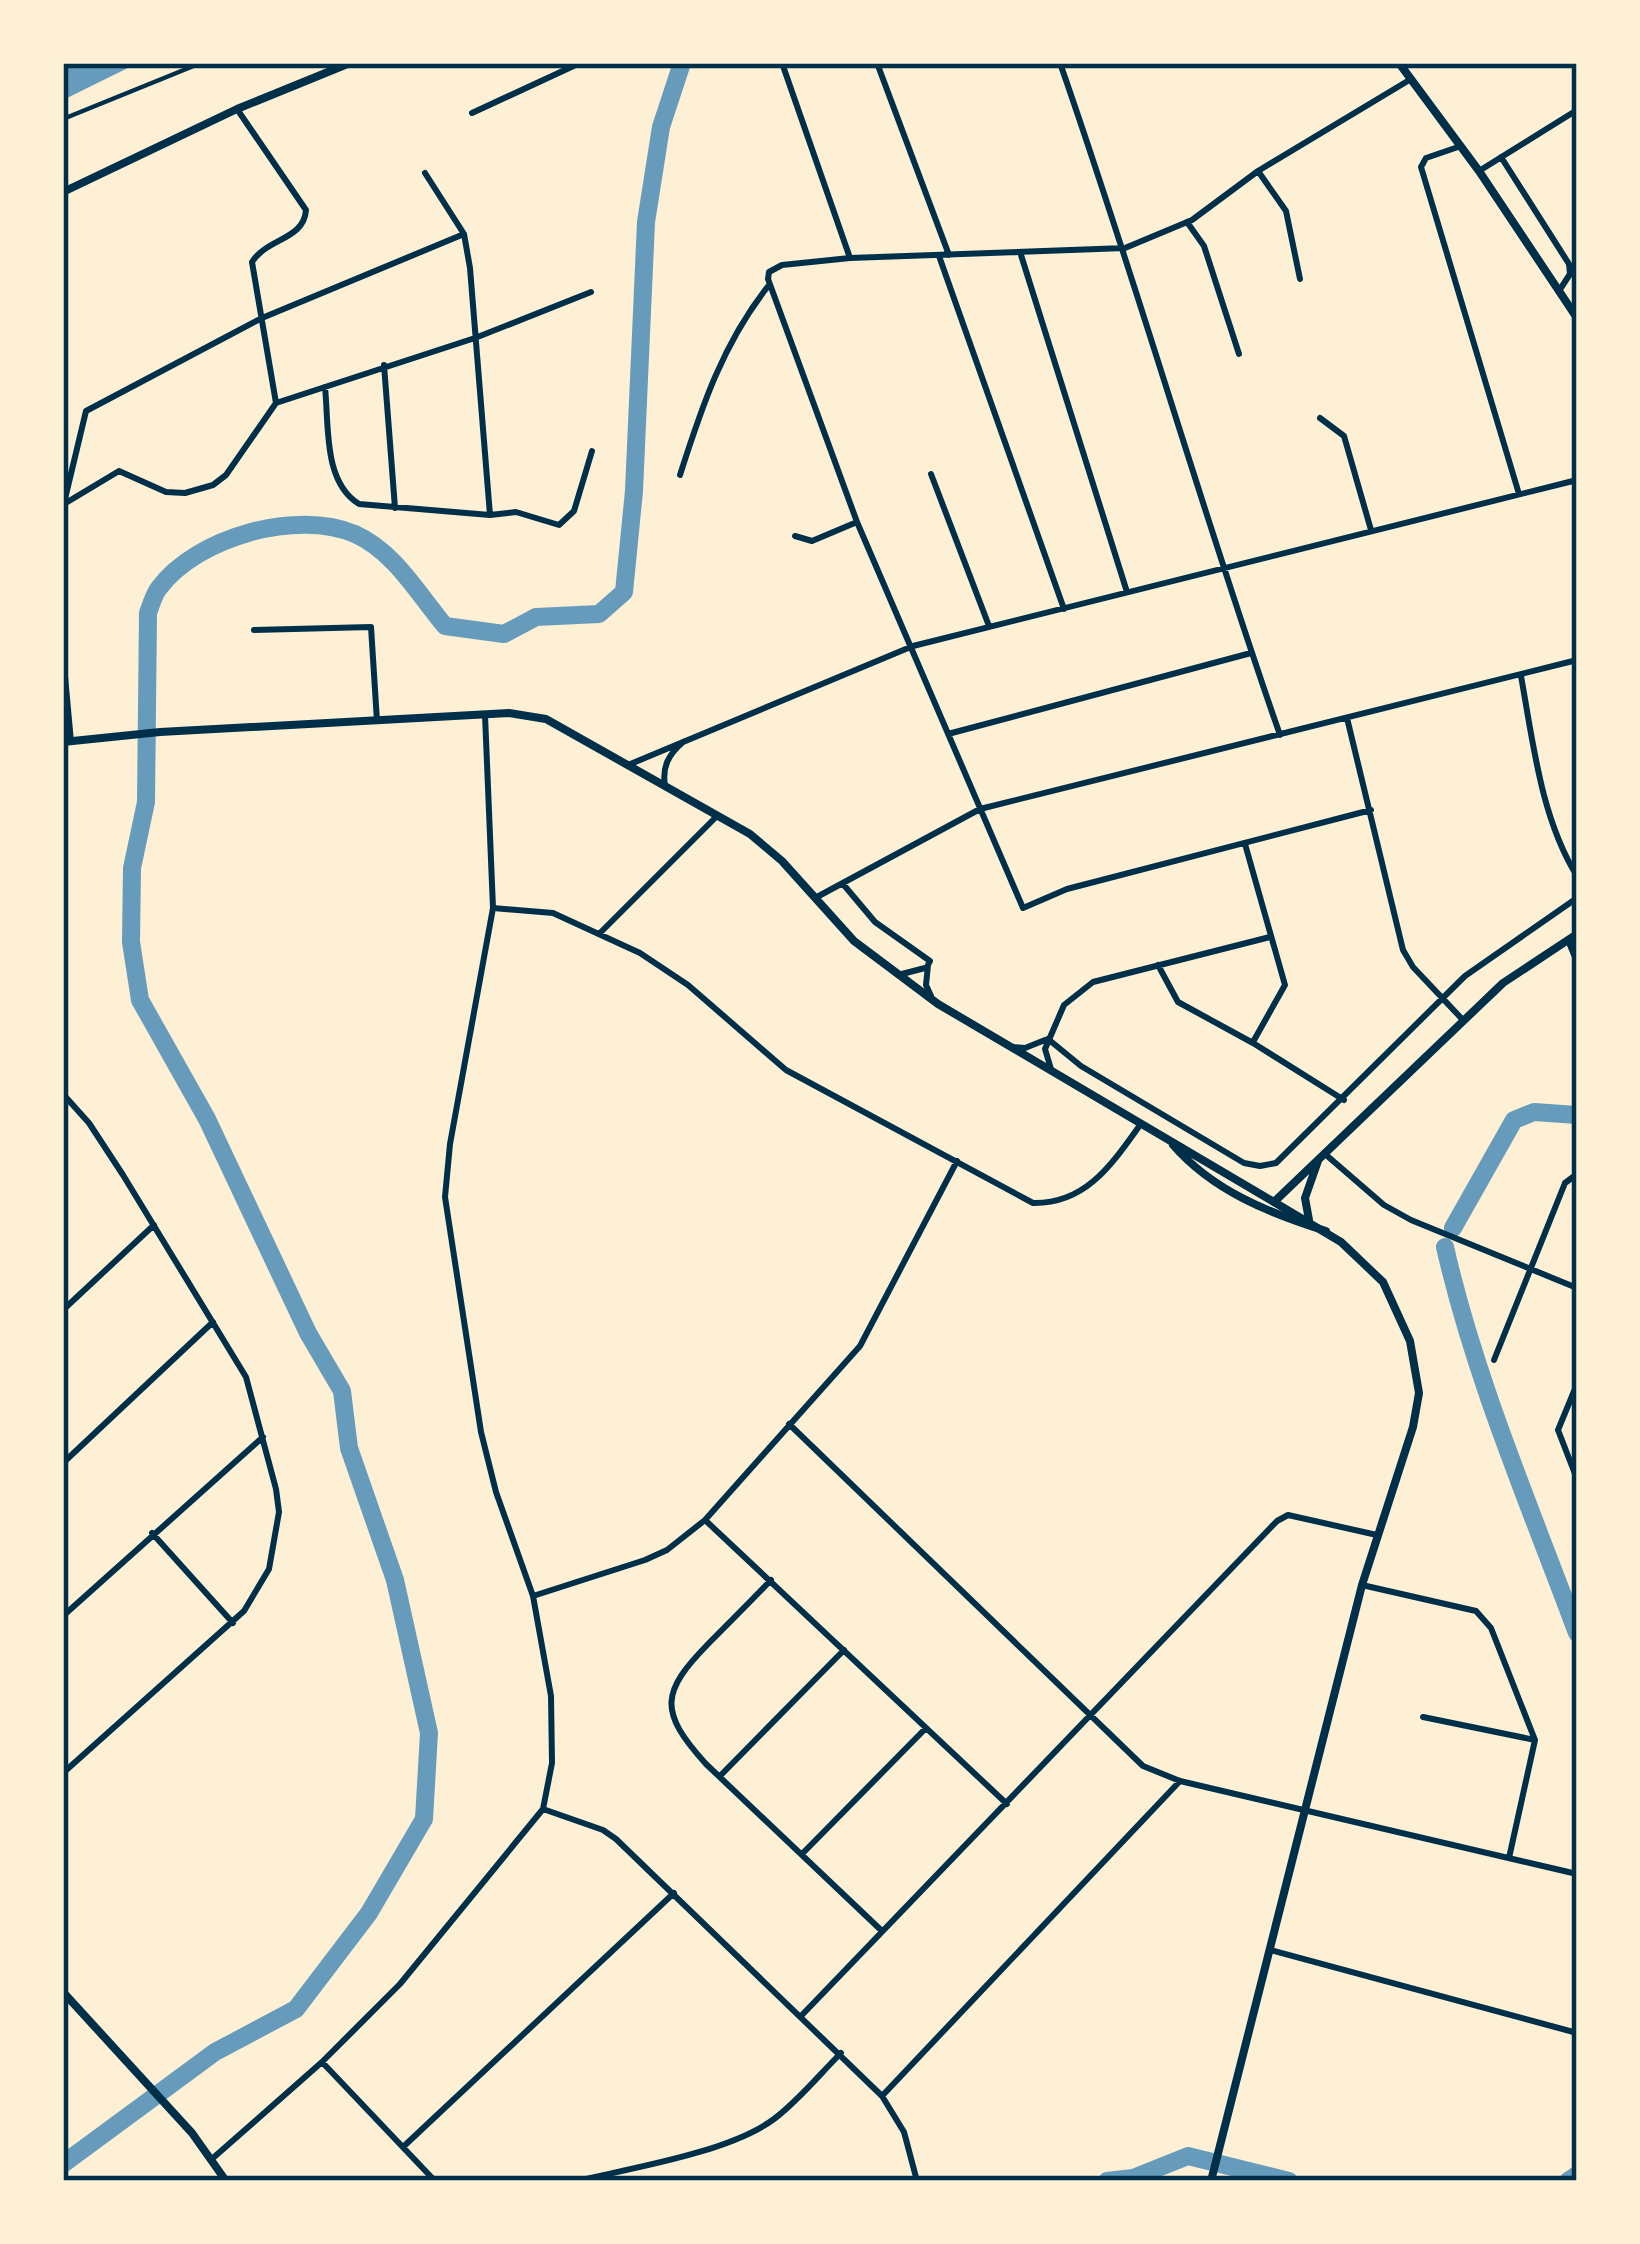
<svg xmlns="http://www.w3.org/2000/svg" width="1640" height="2244" font-family="Mulish,sans-serif">
  <style>
    .water { fill: #669bbc }
    .lines { fill: none; stroke-linecap: round; stroke-linejoin: round }
    .river { stroke: #669bbc; stroke-width: 18 }
    .pedestrian { stroke: #003049; stroke-width: 4.5 }
    .minor { stroke: #003049; stroke-width: 6 }
    .tertiary { stroke: #003049; stroke-width: 8 }
    .secondary { stroke: #003049; stroke-width: 8 }
    .neatline { fill: none; stroke: #003049; stroke-width: 4.5 }
  </style>
  <rect width="100%" height="100%" fill="#fdf0d5"/>
  <!-- water -->
  <path class="water" d="M63,63H138L63,100Z"/>
  <g class="lines">
    <!-- river -->
    <path class="river" d="M1453,1228L1514,1120L1534,1112L1577,1115
      M1445,1247C1475,1379 1530,1506 1577,1633
      M63,2164L215,2052L296,2009L369,1913L424,1819L429,1733L395,1580L349,1448L342,1391L308,1333L207,1119L140,1000L131,942L132,868L146,802L148,613C151,605 154,594 159,588C197,537 297,509 355,534C395,552 418,594 445,626L504,634L536,617L599,614L624,592L634,491L646,222L661,127L682,63
      M1107,2181L1133,2178L1188,2156L1289,2181
      M1568,2181L1577,2175"/>
    <!-- pedestrian -->
    <path class="pedestrian" d="M63,119L201,63"/>
    <!-- minor -->
    <path class="minor" d="M782,63L850,258
      M877,63L949,255
      M1060,63C1138,286 1202,512 1280,735
      M237,109L306,210C304,240 267,238 252,262L276,403
      M472,113L580,63
      M1461,146L1426,158L1421,167L1519,494
      M1501,157L1569,264L1570,274L1559,291
      M1258,171L1286,211L1300,279
      M1479,171L1577,110
      M425,173L464,234L470,268L490,515
      M1187,222L1204,246L1239,354
      M1021,255L1127,592
      M939,256L1064,609
      M384,365L395,508
      M325,387C329,425 323,482 359,504L490,515L516,512L559,525L574,511L592,451
      M1320,418L1344,436L1371,530
      M931,474L989,626
      M680,475C702,406 723,343 769,285
      M64,503L86,411L262,318L464,234
      M64,504L119,471L166,492L185,493L213,485L226,475L276,403L475,338L591,292
      M795,536L812,541L857,522
      M254,630L371,627L377,721
      M63,654L71,742
      M1521,676C1533,742 1541,818 1577,876
      M1347,718L1403,950L1413,967L1463,1020
      M948,734L1251,653
      M628,765L913,646L1577,480
      M665,786C662,767 668,755 683,742
      M1371,810L1067,889L1023,908L857,522L768,279L769,272L782,265L850,258L1125,248L1192,220L1258,171L1411,79
      M1245,844L1285,985L1253,1042
      M843,884L875,922L930,961L928,965
      M815,898L980,809L1577,660
      M493,908L553,913L640,953L688,985L786,1070L1033,1203C1086,1204 1112,1164 1140,1125
      M600,933L716,817
      M1568,940L1577,962
      M928,965L926,985L931,996
      M1158,965L1178,1002L1253,1043L1344,1100
      M898,975L925,968
      M1048,1039L1081,1066L1244,1163L1260,1166L1276,1163L1465,976L1577,898
      M1012,1047L1025,1048L1045,1040
      M1051,1069L1045,1049L1064,1005L1093,982L1270,937
      M63,1094L89,1123L123,1175L246,1377L276,1489L279,1512L269,1569L244,1611L63,1773
      M1325,1154L1384,1205L1411,1220L1577,1288
      M63,1310L154,1225
      M1494,1360L1565,1183L1577,1174
      M1577,1384L1558,1430L1577,1479
      M789,1424L1143,1766L1180,1781L1577,1874
      M63,1463L213,1322
      M705,1520L1007,1804
      M152,1533L233,1623
      M771,1580C751,1601 730,1622 709,1643C661,1692 658,1711 706,1764L882,1931
      M1362,1585L1476,1611L1491,1628L1535,1740L1509,1858
      M533,1596L645,1560L667,1550L705,1520L860,1346L957,1161
      M63,1616L263,1437
      M1423,1717L1535,1740
      M720,1776L844,1650
      M543,1809L603,1830L616,1839L882,2096L904,2132L917,2181
      M802,1854L926,1728
      M1270,1950L1577,2033
      M802,2015L1277,1521L1288,1515L1377,1535
      M322,2062L435,2181
      M882,2096L1180,1781
      M403,2147L674,1893
      M213,2158L322,2062L400,1984L543,1809L552,1763L551,1696L533,1596L496,1492L481,1432L445,1197L450,1144L493,908L485,715
      M577,2181C632,2168 730,2152 774,2119C798,2101 819,2075 841,2053"/>
    <!-- tertiary -->
    <path class="tertiary" d="M1399,63L1479,171L1577,318
      M63,192L237,109L350,63
      M1309,1220L1305,1198L1318,1161
      M1211,2181L1362,1585L1413,1427L1419,1393L1410,1341L1383,1282L1341,1242L1274,1202L1503,983L1577,934"/>
    <!-- secondary -->
    <path class="secondary" d="M63,742L160,732L509,713L546,719L750,834L782,861L854,941L938,1004L1274,1202
      M1173,1145C1213,1191 1269,1213 1326,1231
      M63,1992L192,2133L226,2181"/>
  </g>
  <!-- border -->
  <rect width="1640" height="2244" fill="none" stroke="#fdf0d5" stroke-width="132"/>
  <rect x="66" y="66" width="1508" height="2112" class="neatline"/>
</svg>
